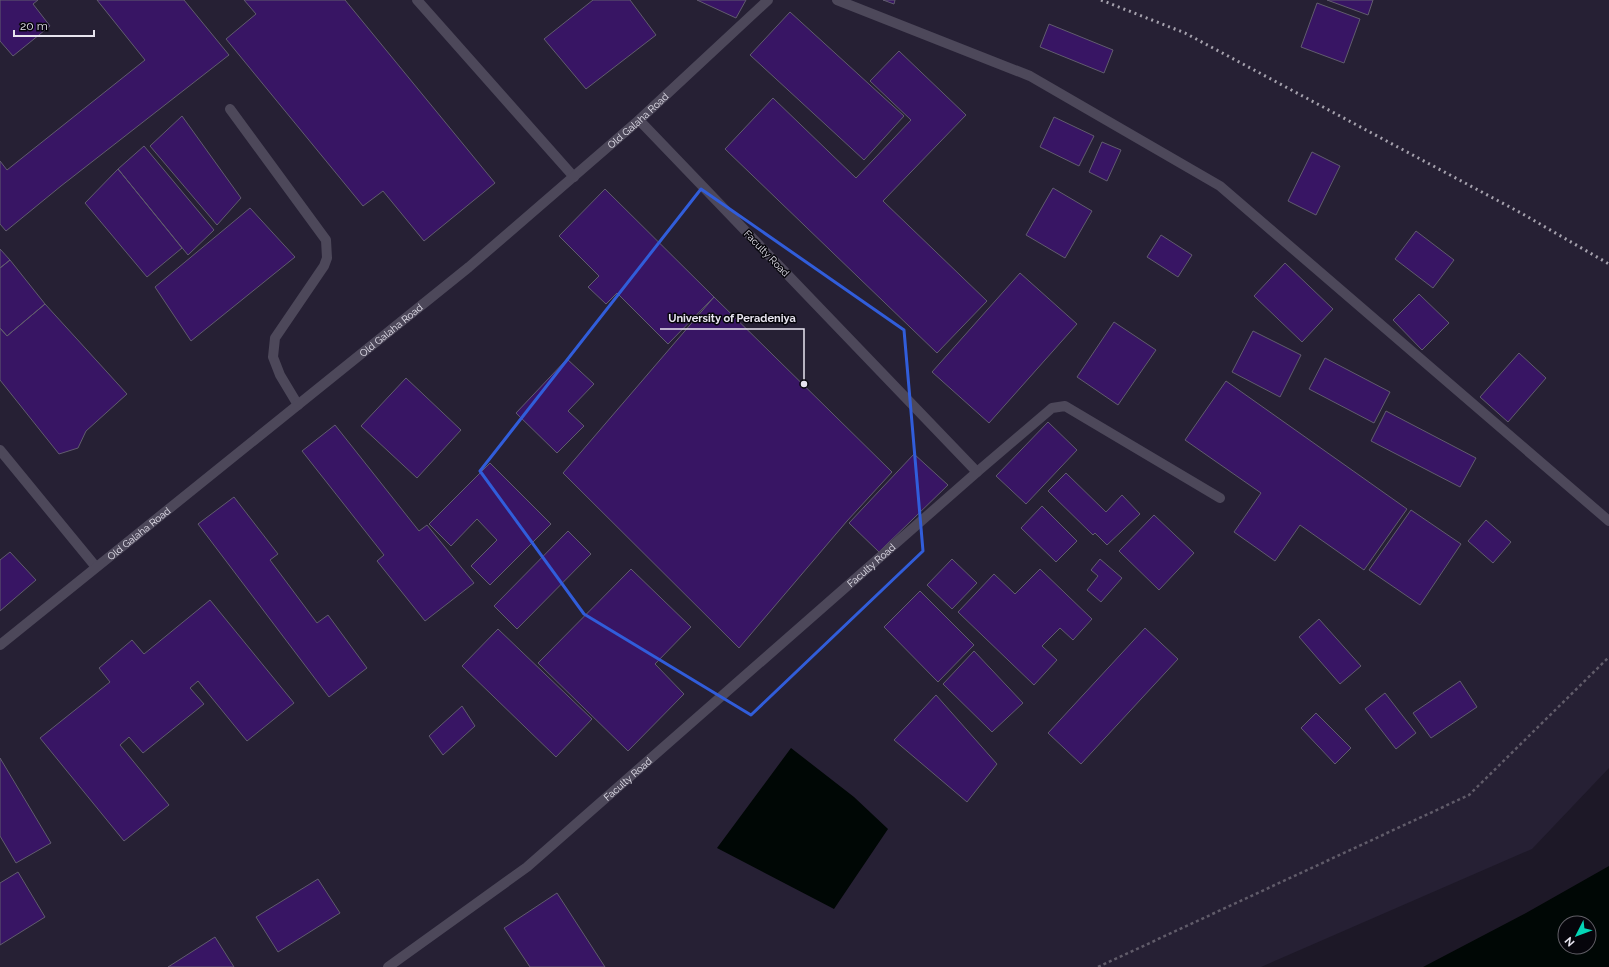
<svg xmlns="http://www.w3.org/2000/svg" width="1609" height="967" font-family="Raleway,sans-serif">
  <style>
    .built { fill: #262034 }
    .water { fill: #000705; fill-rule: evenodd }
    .building { fill: #381564; stroke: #615c6e }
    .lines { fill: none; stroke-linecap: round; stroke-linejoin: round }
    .path { stroke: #615c6a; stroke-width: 2.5; stroke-dasharray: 3 3; stroke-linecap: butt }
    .service { stroke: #4d485a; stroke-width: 10 }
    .rail { stroke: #a5a1ad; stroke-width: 3; stroke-dasharray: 2 4; stroke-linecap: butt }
    .marked { fill: none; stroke: #315dda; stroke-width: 3; stroke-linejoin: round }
    .labels { text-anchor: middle; stroke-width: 3; stroke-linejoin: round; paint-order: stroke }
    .street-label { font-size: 10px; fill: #e7e4ef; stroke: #06050b }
    .leader { fill: none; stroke: #e7e4ef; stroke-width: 1.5 }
    .callout-dot { fill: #e7e4ef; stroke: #06050b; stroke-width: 1.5 }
    .callout-label { font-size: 11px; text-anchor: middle; font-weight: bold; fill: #e7e4ef; stroke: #06050b; stroke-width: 3; stroke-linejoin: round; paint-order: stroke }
  </style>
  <rect width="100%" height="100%" fill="#1d1827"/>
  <!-- built -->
  <path class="built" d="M0,0H1609V768L1532,849L1261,967H0Z"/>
  <!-- water -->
  <path class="water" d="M791,748L854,797L888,829L834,909L717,848Z
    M1609,866V967H1423L1526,913ZM1565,923H1589V947H1565Z"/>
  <!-- building -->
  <path class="building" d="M0,0H38L33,4L50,26L13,56L0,41Z
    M97,0H184L229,55L61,186L6,231L0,224V161L7,170L145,60Z
    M244,0H345L495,183L424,241L383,191L363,206L226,39L256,14Z
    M593,0H630L656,35L586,89L544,39Z
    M697,0H746L736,18Z
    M883,0H895L894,4Z
    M1327,0H1373L1368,15Z
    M1317,3L1360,19L1344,63L1301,47Z
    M790,12L904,116L864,160L750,55Z
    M1049,24L1113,50L1104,73L1040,47Z
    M899,51L966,115L883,201L987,301L937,353L725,149L773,98L856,178L911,120L870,81Z
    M182,116L241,198L217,225L150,146Z
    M1054,117L1094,136L1079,166L1040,147Z
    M1102,142L1121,150L1107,181L1089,172Z
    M144,146L214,230L188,255L118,169Z
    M1312,152L1340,166L1316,215L1288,201Z
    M118,169L182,248L147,277L85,203Z
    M1053,188L1092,211L1065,258L1026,235Z
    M605,189L714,297L668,344L617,293L606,304L588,287L599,276L559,236Z
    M250,208L295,257L191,341L155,287Z
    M1416,231L1454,260L1433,288L1395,259Z
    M1161,235L1192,255L1178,277L1147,257Z
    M0,249L10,260L0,268Z
    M10,260L45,304L7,336L0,328V268Z
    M1285,263L1333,309L1302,342L1254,296Z
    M1020,273L1077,324L989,423L932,372Z
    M1419,294L1449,323L1422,350L1393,320Z
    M714,297L892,472L847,521L739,648L563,473Z
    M45,304L127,394L86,431L78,448L59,454L0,380V328L7,336Z
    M1114,322L1156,350L1118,405L1077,377Z
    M1253,331L1301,355L1280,397L1232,372Z
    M1519,353L1546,378L1508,422L1480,397Z
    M1325,358L1390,392L1374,423L1309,389Z
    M567,359L594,384L568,411L584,426L557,453L516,413Z
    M406,378L461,430L417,478L361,426Z
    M1226,381L1407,509L1364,570L1300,525L1275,561L1234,532L1261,493L1185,440Z
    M1386,411L1476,458L1460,487L1371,441Z
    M1048,422L1077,450L1026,504L996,476Z
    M335,425L419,531L427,525L474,583L425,621L377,561L384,555L302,451Z
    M914,454L948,485L879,552L849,523Z
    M490,463L551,524L490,585L471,566L497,540L477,519L451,546L429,524Z
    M1066,473L1106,512L1122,495L1140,514L1107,545L1095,533L1093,535L1048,491Z
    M234,497L278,554L270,560L317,623L328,615L367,668L329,697L198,524Z
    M1042,506L1077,541L1056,562L1021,528Z
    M1411,510L1461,544L1420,605L1369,570Z
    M1154,515L1194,553L1159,590L1119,551Z
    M1486,520L1511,542L1493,563L1468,541Z
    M568,531L591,554L517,629L494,606Z
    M10,552L36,580L0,611V560Z
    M952,559L977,583L952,609L927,585Z
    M1100,559L1122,578L1101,602L1087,590L1098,576L1091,570Z
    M631,569L691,627L655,664L684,694L628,751L538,663Z
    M1040,569L1092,619L1073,640L1060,628L1042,646L1057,660L1034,685L958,612L994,574L1015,594Z
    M920,591L974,645L938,682L884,627Z
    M210,600L294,703L247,741L198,681L190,688L204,704L143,753L129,737L120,745L169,805L124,841L40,738L110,682L99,668L132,640L144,654Z
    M1319,619L1361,666L1340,684L1299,637Z
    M1145,628L1178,659L1081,764L1048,733Z
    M498,629L592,719L556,757L462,666Z
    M974,651L1023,703L992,732L943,684Z
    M1460,681L1477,707L1431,738L1413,713Z
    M1385,693L1416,733L1396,749L1365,709Z
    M936,695L997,764L967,802L894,740Z
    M462,706L475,726L443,755L429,736Z
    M1316,713L1351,748L1335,764L1301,728Z
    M0,758L51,843L16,863L0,836Z
    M18,872L45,917L0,945V883Z
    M318,879L340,913L278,952L256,917Z
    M557,893L605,967H530L504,928Z
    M215,937L234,967H168Z"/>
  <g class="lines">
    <!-- path -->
    <path class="path" d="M1098,967L1469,795L1609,657"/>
    <!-- service -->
    <g class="service">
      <path d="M417,0L574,177"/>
      <path d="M837,0L1030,76L1220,186L1609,521"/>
      <path d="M230,109L326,240L327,258L324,266L275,338L273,357L280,375L298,405"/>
      <path d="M0,450L96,567"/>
      <path d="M977,472L1052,408L1065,406L1220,498"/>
      <path id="s1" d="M0,645L469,267L639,120L768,0"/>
      <path id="s2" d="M388,967L527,867L977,472L639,120"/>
    </g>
    <!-- rail -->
    <path class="rail" d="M1101,0L1185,33L1521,213L1609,264"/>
  </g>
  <!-- marked area -->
  <path class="marked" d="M701,189L904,330L923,551L751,715L584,614L480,471Z"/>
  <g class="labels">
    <!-- street labels -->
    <g class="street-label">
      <text dy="4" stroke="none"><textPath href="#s1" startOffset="826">Old Galaha Road</textPath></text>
      <text transform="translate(767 253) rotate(46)" y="4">Faculty Road</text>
      <text dy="4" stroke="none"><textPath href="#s1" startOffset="502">Old Galaha Road</textPath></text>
      <text dy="4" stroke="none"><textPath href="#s1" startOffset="178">Old Galaha Road</textPath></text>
      <text dy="4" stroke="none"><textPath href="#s2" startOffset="629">Faculty Road</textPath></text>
      <text dy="4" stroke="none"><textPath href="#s2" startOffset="305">Faculty Road</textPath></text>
    </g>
  </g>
  <!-- callouts -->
  <path class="leader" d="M804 384L804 329H660"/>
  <circle class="callout-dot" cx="804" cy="384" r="4"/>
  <g class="callout-label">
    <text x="732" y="322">University of Peradeniya</text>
  </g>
  <!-- north arrow -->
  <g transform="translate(1577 935) rotate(228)"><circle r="19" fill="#06050b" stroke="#605e66"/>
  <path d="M0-3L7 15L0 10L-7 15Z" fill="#04d5b6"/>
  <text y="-6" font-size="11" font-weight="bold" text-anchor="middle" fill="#e7e4ef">N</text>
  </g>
  <!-- scale -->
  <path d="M14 30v6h80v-6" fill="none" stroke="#e7e4ef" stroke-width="2"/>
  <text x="20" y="30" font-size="12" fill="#e7e4ef" stroke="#06050b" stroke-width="3" paint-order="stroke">20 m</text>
</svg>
